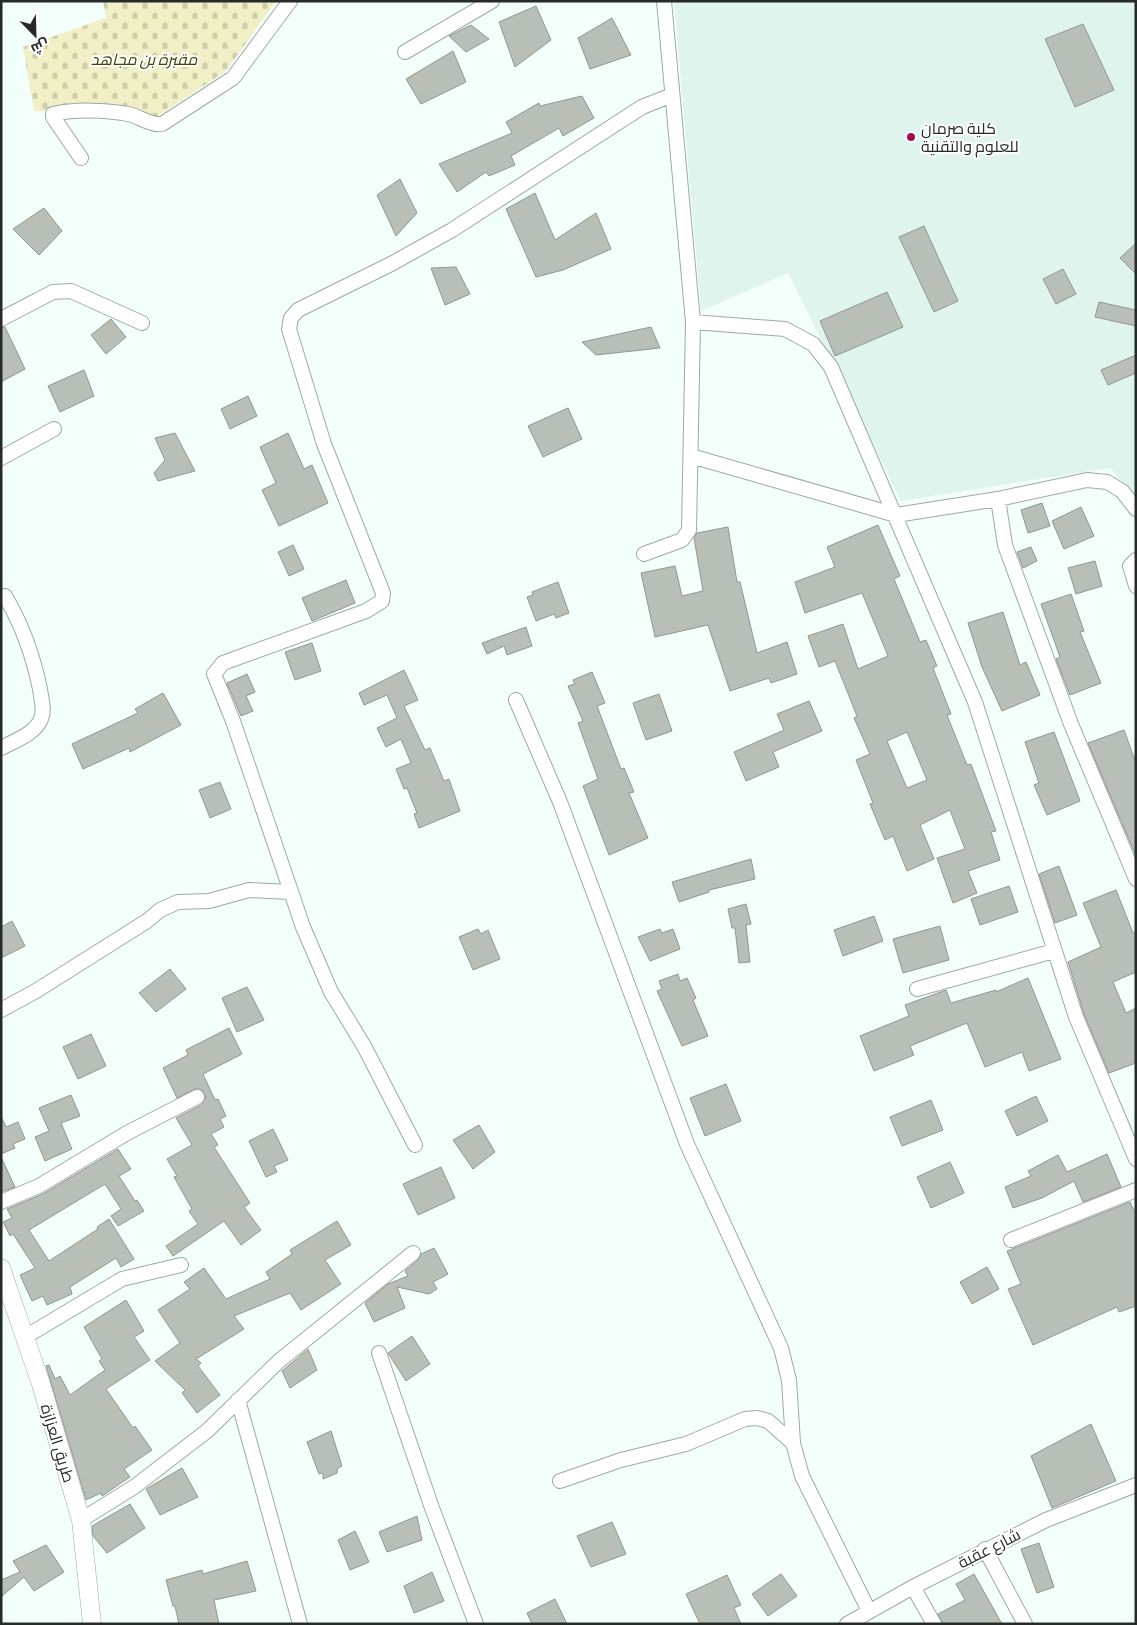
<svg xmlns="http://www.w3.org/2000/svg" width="1137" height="1625" font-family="'Crimson Pro',Cairo,serif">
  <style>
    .built { fill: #dff4ec }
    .cemetery { fill: url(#cemetery-stones) }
    .building { fill: #b8bfb6; stroke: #90978f; fill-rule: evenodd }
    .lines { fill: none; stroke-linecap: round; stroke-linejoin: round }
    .minor-casing { stroke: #9da9a4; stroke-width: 16 }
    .tertiary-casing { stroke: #9da9a4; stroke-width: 19 }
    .minor { stroke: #fff; stroke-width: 14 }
    .tertiary { stroke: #fff; stroke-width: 18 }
    .poi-dot { fill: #a30b4a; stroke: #fff; stroke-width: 2 }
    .labels { text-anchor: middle; stroke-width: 4; stroke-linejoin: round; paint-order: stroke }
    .park-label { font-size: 16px; font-style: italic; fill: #474200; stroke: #fff }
    .poi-label { font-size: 16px; fill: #262a29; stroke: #fff; text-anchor: start }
    .street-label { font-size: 16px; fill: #262a29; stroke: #fff }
  </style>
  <defs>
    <pattern id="cemetery-stones" width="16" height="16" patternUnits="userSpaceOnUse" patternTransform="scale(1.25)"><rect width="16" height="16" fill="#f1efc5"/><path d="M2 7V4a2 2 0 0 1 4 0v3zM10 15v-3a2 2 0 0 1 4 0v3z" fill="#cecda9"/></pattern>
  </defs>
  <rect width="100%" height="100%" fill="#f3fffa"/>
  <!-- built -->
  <path class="built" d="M674,1H1136V498L1110,468L901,501L788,273L701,311Z"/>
  <!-- cemetery -->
  <path class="cemetery" d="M103,1H276L226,71L150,121L134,113L34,111L23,47L106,18Z"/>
  <!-- building -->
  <path class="building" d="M536,6L551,40L515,67L499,22Z
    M612,18L631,55L590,69L578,38Z
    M1083,24L1114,90L1075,107L1045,39Z
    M471,25L489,39L466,52L449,36Z
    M453,51L466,82L421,104L406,79Z
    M582,96L594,118L563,136L559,128L511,156L515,165L489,176L486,172L457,192L439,164L512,133L506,122L539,103L540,106Z
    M400,179L417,213L396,236L377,195Z
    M535,193L555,240L596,213L611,249L563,270L536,277L506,209Z
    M44,208L62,231L39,255L13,229Z
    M924,226L958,301L934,312L899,237Z
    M1136,243V274L1120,258Z
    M456,267L470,294L445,305L431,268Z
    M1063,269L1076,294L1056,304L1043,279Z
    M887,292L903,327L835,356L820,321Z
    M1099,302L1136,310V326L1095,317Z
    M111,319L126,337L106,354L91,335Z
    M5,327L25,369L1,382V328Z
    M651,327L660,348L596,355L582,342Z
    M1136,355V373L1108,385L1101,370Z
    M84,370L94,396L60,412L48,386Z
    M248,396L257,416L230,429L221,409Z
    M568,408L582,439L543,457L528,426Z
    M175,433L195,471L158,481L154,473L165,460L155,438Z
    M288,433L304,469L312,465L328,503L279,526L262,490L276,483L260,447Z
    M1042,503L1050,526L1028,533L1021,510Z
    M1081,507L1094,536L1064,549L1052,521Z
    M878,525L900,576L894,579L920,642L926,640L937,666L933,668L951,714L947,715L967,765L971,764L996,831L991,832L1000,860L968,871L977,893L953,903L937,858L965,849L950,810L920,825L934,859L907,871L893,836L885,840L870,804L873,803L856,760L870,754L854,718L857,716L835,661L819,667L808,636L843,624L858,669L888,656L862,593L805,613L795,582L835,567L827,547ZM907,732L927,780L907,788L887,741Z
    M728,527L737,582H740L757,653L787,642L797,674L771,683L769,678L730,691L708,625L655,637L641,573L675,566L682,596L703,591L694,538L697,533Z
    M293,545L304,569L289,576L278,552Z
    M1031,547L1037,561L1023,568L1017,552Z
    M1095,561L1102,586L1076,594L1068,568Z
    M346,580L355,603L312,621L302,598Z
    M558,582L569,613L556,618L554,614L536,621L527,597L533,595L532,592Z
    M1071,594L1084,631L1080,632L1101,683L1070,695L1056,659L1060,657L1041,604Z
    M1003,612L1020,665L1026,662L1040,695L1002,711L982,667L968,623Z
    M526,627L532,646L507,655L504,646L487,654L482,643Z
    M312,643L321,671L295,680L285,652Z
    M404,670L418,700L404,706L425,750L430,748L444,781L449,779L460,811L419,828L414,814L417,813L407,788L404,789L396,769L411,763L401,739L386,747L377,728L397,718L387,695L364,705L359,693Z
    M592,672L605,703L597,706L621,769L624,768L634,792L629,793L648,838L609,855L583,786L598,779L578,723L583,721L568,686L575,684L573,680Z
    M247,674L255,692L246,696L253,711L241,716L227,683Z
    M163,693L181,725L130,752L129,748L83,769L72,744L138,713L135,709Z
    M659,694L672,731L646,740L633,703Z
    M809,701L822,731L773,752L779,767L746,781L734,752L784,730L777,714Z
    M1124,730L1136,763V856L1088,743Z
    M1054,732L1080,801L1047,815L1034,785L1039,783L1025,742Z
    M220,782L231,809L210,818L199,790Z
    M751,859L755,879L709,890V892L679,902L672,882Z
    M1059,866L1077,915L1055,923L1039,874Z
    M1009,886L1018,912L980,925L971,899Z
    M1116,890L1133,933L1136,932V972L1113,982L1126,1013L1136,1008V1063L1109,1073L1084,1014L1068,962L1101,947L1083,903Z
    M746,904L751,924L746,925L750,962L739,963L735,928H732L728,909Z
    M874,916L883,941L843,956L834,930Z
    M12,921L25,946L1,958V927Z
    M940,926L949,960L903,973L893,939Z
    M478,929L481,934L488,930L500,959L473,970L459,937Z
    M660,929L662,933L673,929L680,949L650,961L638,937Z
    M170,969L186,989L156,1012L139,993Z
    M678,974L680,981L687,978L696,998L693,1000L708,1036L682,1046L657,991L662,989L659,981Z
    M1028,978L1061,1059L1029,1071L1022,1052L985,1067L967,1023L910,1046L914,1055L874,1071L860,1036L909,1016L905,1005L946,990L951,1003L996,990V992Z
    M247,987L264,1020L237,1032L222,998Z
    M229,1028L242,1054L203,1074L215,1100L218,1099L226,1116L220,1119L224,1127L211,1134L218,1145L214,1147L250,1203L244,1207L261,1230L241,1245L224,1221L173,1256L166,1246L198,1224L189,1211L192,1209L174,1177L177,1176L167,1159L192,1145L176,1118L201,1105L206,1097L202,1090L197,1088L177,1098L163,1068L188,1055L186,1050Z
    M91,1034L106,1066L78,1079L63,1047Z
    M726,1084L741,1121L705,1136L690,1098Z
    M71,1095L80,1116L61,1123L72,1149L45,1161L35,1137L49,1131L39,1108Z
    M1036,1096L1048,1121L1017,1136L1005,1111Z
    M931,1100L943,1130L902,1146L890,1117Z
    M1,1116L6,1127L18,1122L25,1139L13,1144L15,1148L1,1154Z
    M479,1125L495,1152L473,1169L453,1140Z
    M273,1129L288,1160L274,1166L277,1172L266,1177L249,1141Z
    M118,1149L131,1169L119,1176L135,1201L137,1200L144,1211L118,1226L111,1216L121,1209L105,1184L29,1230L49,1261L98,1229L97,1227L109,1219L134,1259L121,1267L116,1258L70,1287L72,1294L47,1305L43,1296L32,1301L20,1275L35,1268L13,1234L10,1236L3,1222L12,1218L7,1209L43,1194Z
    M1107,1154L1121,1187L1083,1202L1074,1181L1042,1198L1013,1208L1005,1187L1031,1176L1028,1171L1058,1155L1067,1172Z
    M1,1157L15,1187L1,1192Z
    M950,1162L964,1193L931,1208L917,1177Z
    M441,1167L455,1198L418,1215L403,1184Z
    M1130,1202L1136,1215V1306L1119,1312L1117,1307L1033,1345L1008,1289L1021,1284L1007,1251Z
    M337,1221L351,1245L325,1260L341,1284L301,1310L290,1293L234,1316L244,1329L196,1359L201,1363L198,1366L220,1395L197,1413L182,1393L185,1390L155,1361L180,1343L158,1310L190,1289L184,1282L204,1268L226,1299L270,1279L266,1272L292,1254L290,1250Z
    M434,1248L448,1274L433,1282L437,1289L429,1294L397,1287L405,1308L374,1322L365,1303L388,1284L408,1276L405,1271L418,1260L421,1254Z
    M987,1267L999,1289L972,1304L960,1282Z
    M126,1300L144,1331L134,1337L150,1360L106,1389L133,1428L135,1426L152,1450L124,1469L130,1477L102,1496L101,1493L86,1500L46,1366L49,1365L55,1379L60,1376L70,1395L105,1370L99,1361L102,1359L84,1327Z
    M412,1336L430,1364L406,1381L388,1353Z
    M308,1349L317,1370L290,1388L282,1371Z
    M1091,1424L1116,1481L1052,1508L1031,1456Z
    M331,1431L342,1466L338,1468L337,1473L323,1479V1473L319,1474L307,1442Z
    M182,1468L198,1497L160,1515L146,1489Z
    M130,1504L145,1528L107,1553L93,1536L92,1526Z
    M417,1516L422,1540L387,1552L379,1532Z
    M612,1522L626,1554L591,1567L577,1536Z
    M355,1531L369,1562L350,1570L338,1540Z
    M1039,1543L1054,1587L1037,1593L1021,1549Z
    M46,1545L64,1572L34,1591L24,1577L1,1597V1580L20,1572L13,1561Z
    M247,1561L256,1591L214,1600L219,1624H179L175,1606H173L166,1580L202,1570L203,1574Z
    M432,1572L444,1601L414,1613L404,1586Z
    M781,1574L797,1596L768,1616L752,1594Z
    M974,1574L1002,1624H943L938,1614L965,1600L956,1584Z
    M727,1575L741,1605L734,1608L741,1624H700L686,1594Z
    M555,1599L567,1624H532L527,1613Z"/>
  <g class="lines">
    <defs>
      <path id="minor" d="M405,52L492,1
        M81,158L53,117V114C75,109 106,110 128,114C139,116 151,126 162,124L233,78L290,1
        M1,319L53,292L71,291L142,323
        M693,322L785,329L813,344L831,367L975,702L1076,1017L1136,1159
        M691,456L896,515L998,499L1087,480L1107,482L1122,491L1136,509
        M1,458L54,429
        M998,499L1005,545L1071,724L1136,879
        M644,554L682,540L689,530L693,322L664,1
        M1136,560L1130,566L1136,586
        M516,700L560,802L687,1144L781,1348L789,1380L793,1443L802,1476L869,1611
        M1,748C14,741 35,734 41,719C45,710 41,698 40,689C33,655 23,626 5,596
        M917,989L1054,951
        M1,1010L36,991L147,921L160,910L178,902L209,901L249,890L291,892
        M415,1145L364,1046L331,992L303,927L233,721L214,674L223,663L366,611L382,601L383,593L324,444L289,329L291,318L298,310L391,264L452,230L642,107L672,95
        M1,1202L39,1186L127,1133L197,1097
        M1011,1240L1136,1190
        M25,1337L122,1279L181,1265
        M379,1353L432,1508L476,1624
        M238,1400L300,1624
        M560,1481L621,1460L686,1444L745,1419L757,1418L768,1421L793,1443
        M81,1520L134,1487L207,1431L279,1361L413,1253
        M985,1549L1025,1624
        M913,1587L934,1624
        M847,1624L913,1587L1046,1520L1136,1485"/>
      <path id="tertiary" d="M1,1268L41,1384L81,1520L92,1624"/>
    </defs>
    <!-- minor casing -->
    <use href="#minor" class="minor-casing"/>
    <!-- tertiary casing -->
    <use href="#tertiary" class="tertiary-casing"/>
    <!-- minor -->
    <use href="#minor" class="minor"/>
    <!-- tertiary -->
    <use href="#tertiary" class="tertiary"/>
  </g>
  <!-- markers -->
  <circle class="poi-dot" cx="911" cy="137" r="5"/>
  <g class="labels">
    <!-- park labels -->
    <g class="park-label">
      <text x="144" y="65">مقبرة بن مجاهد</text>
    </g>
    <!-- poi labels -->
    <g class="poi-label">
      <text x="921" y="134">كلية صرمان<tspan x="921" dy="18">للعلوم والتقنية</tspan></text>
    </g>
    <!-- street labels -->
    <g class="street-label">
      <text transform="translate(58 1443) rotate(73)" y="6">طريق العزازة</text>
      <text transform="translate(989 1548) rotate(-27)" y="6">شارع عقبة</text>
    </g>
  </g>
  <!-- border -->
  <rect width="1137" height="1625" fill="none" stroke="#262a29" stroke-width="5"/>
  <!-- north arrow -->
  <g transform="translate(35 35) rotate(157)" stroke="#ffffff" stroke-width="4" paint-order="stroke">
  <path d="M0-4L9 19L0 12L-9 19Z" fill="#262a29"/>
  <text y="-8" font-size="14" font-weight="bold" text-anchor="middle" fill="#262a29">ش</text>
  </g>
</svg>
